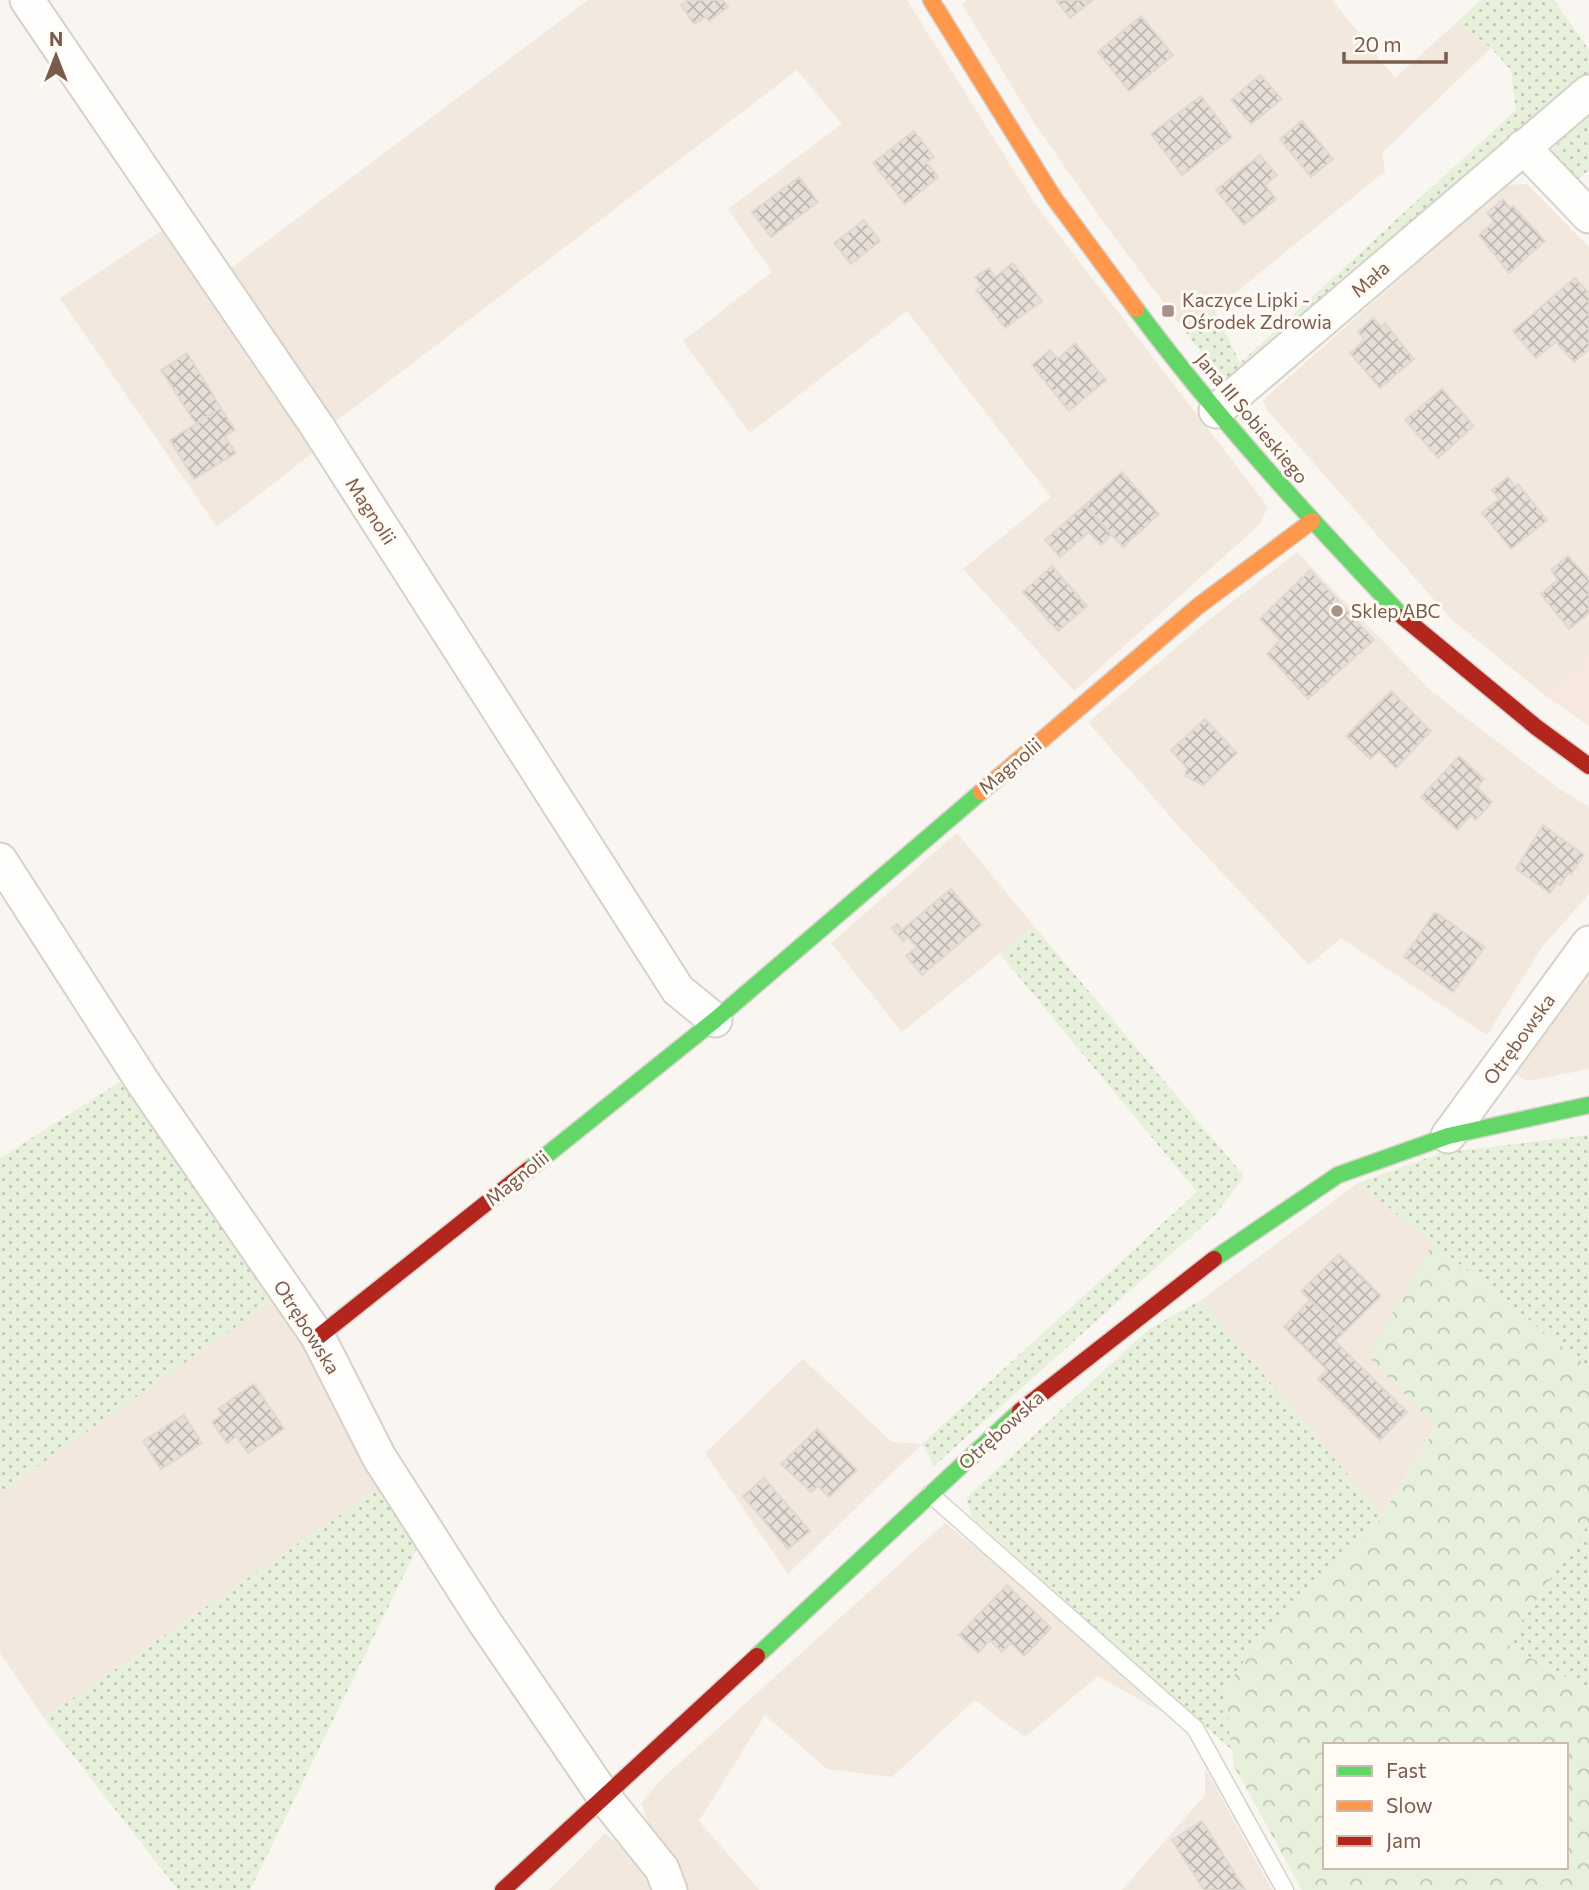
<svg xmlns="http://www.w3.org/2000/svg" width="1589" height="1890" font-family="Commissioner,sans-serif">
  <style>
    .residential { fill: #f2e8de }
    .commercial { fill: #f6e8e1 }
    .green { fill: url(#green-dots) }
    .forest { fill: url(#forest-crowns); fill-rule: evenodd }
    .building { fill: url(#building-cross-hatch); stroke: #e2d8d2; stroke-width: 2 }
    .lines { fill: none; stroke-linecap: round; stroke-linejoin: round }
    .lane-casing { stroke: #d7d1cb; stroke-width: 19 }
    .street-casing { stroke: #d7d1cb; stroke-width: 37 }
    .fast-casing { stroke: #d9d2cb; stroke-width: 19 }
    .slow-casing { stroke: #d9d2cb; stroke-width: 19 }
    .jam-casing { stroke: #d9d2cb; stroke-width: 19 }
    .lane { stroke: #fefefd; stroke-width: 16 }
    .street { stroke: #fefefd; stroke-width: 33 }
    .fast { stroke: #63d668; stroke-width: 16 }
    .slow { stroke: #ff974d; stroke-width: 16 }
    .jam { stroke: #b3261e; stroke-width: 16 }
    .poi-dot { fill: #a69286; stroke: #fffaf3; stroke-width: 2.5 }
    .labels { text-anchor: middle; stroke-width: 6; stroke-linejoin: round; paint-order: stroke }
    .street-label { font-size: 19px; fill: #7a5c4d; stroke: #fffaf3 }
    .poi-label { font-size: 19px; fill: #7a5c4d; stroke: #fffaf3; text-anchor: start }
  </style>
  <defs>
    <pattern id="green-dots" width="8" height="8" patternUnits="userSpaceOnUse" patternTransform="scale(1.75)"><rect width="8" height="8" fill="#e7f0db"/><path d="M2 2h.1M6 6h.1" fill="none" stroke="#c0c6b4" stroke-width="1.8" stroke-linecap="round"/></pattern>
    <pattern id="forest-crowns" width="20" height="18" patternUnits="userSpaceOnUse" patternTransform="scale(1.75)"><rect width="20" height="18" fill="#e7f0db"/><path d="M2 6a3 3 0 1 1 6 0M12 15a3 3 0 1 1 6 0" fill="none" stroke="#c0c6b4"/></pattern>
    <pattern id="building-cross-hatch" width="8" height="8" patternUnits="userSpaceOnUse" patternTransform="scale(1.75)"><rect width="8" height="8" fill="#e6ded7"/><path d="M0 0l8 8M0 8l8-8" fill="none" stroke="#bfb7b1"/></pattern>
  </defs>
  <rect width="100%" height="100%" fill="#f9f5f0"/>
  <!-- residential -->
  <path class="residential" d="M588,0H907L1035,204L1268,507L1259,525L1074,691L963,569L1051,497L907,311L750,433L683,341L772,272L728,209L842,124L797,70L330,426L226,272Z
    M967,0H1332L1395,78L1457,22L1491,48L1382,153L1385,171L1186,333L1104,223L1033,121L962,4Z
    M1527,184L1589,247V656L1546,696L1451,619L1267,410L1263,400L1506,185Z
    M167,227L314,452L217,527L60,298Z
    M1297,552L1431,691L1558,788L1589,807V894L1542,947L1487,1035L1341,938L1309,965L1181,829L1088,722L1215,615Z
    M957,833L1034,926L902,1032L831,943Z
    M1589,967V1069L1528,1081L1509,1071Z
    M1358,1183L1433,1243L1369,1355L1436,1426L1382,1515L1201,1300Z
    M286,1291L380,1487L44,1718L0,1653V1493Z
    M803,1359L892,1442L922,1444L788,1574L705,1453Z
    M945,1523L1083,1634L1160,1711L1098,1676L1025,1737L975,1700L892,1777L827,1769L765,1715L699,1821L759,1890H684L652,1833L641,1803L662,1779Z
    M1205,1768L1272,1890H1122L1205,1795Z
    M605,1833L649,1872L655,1890H549Z"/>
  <!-- commercial -->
  <path class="commercial" d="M1589,656V726L1546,696Z"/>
  <!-- green -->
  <path class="green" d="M1481,0H1554L1589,50V77L1230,388L1186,333L1215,310L1240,363L1516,110L1511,70L1491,48L1457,22Z
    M1589,113V170L1573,183L1550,153L1566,133Z
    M1034,926L1244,1176L1216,1214L934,1466L922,1444L1197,1192L1000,954Z
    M120,1082L275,1299L0,1493V1158Z
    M1589,1135V1368L1358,1183L1441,1153Z
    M1201,1300L1382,1515L1377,1524L1224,1690L1232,1750L973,1518L966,1498L1149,1329Z
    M380,1487L419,1544L250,1890H178L44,1718Z
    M1589,1523V1690L1506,1644Z"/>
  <!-- forest -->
  <path class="forest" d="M1433,1243L1589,1368V1523L1506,1644L1589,1690V1890H1302L1234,1766L1224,1690L1253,1648L1377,1524L1436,1427L1368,1356ZM1325,1745H1566V1867H1325Z"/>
  <!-- building -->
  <path class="building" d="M689,0H723L728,7L709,21L705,17L694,24L681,5Z
    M1056,0H1093L1070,18Z
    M1141,16L1173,55L1129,91L1098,52Z
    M1260,75L1282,99L1251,124L1231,100Z
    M1201,96L1232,137L1182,175L1151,134Z
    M1302,121L1333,159L1311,177L1280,139Z
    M914,131L934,157L926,162L938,177L905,204L873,163Z
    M1260,155L1277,175L1265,185L1276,199L1244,225L1216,190Z
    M799,177L818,202L771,237L752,212Z
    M1503,199L1510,208L1513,206L1545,241L1509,273L1479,235L1494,222L1487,213Z
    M864,220L880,241L851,264L834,243Z
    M1013,263L1042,301L1005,328L976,290L982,286L975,277L989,268L995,277Z
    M1575,278L1589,293V349L1574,362L1556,342L1536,358L1513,331Z
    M1373,318L1381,327L1385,323L1414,359L1380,388L1350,353L1365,340L1358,332Z
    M1075,343L1106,380L1069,411L1032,365L1050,350L1058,359Z
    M187,353L221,408L196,424L161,370Z
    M1442,389L1474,426L1438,458L1405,420Z
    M221,408L235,430L225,436L236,453L194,479L170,440Z
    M1122,472L1159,514L1123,547L1085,505Z
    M1508,477L1515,486L1518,484L1547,520L1511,549L1482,513L1499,499L1492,490Z
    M1085,505L1111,535L1101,545L1089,532L1060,557L1045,540Z
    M1568,556L1589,579V613L1569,629L1541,594L1558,580L1551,570Z
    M1052,566L1087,606L1058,631L1023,592Z
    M1310,570L1374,640L1308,699L1267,654L1280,640L1260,619Z
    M1391,691L1431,731L1396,768L1379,751L1370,759L1346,736Z
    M1205,719L1237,753L1203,785L1185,776L1187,768L1171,750Z
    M1459,756L1484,779L1477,787L1492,802L1476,820L1471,815L1457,830L1421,797Z
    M1543,825L1584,855L1571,874L1568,873L1560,885L1557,883L1550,893L1516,869Z
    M951,889L981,925L922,975L906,956L917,947L908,937L903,941L892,928L897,924L902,930Z
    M1435,912L1485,947L1453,992L1404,957Z
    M1339,1254L1381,1296L1343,1333L1301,1291Z
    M1310,1300L1343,1333L1335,1341L1407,1412L1380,1440L1318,1379L1327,1370L1284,1327Z
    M254,1384L284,1429L248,1453L236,1436L227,1443L212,1422L222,1415L218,1409Z
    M184,1415L202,1443L161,1469L143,1441Z
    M817,1429L857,1470L829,1497L818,1486L811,1492L781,1464Z
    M764,1478L810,1531L788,1549L743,1496Z
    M1007,1585L1051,1628L1024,1656L1011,1643L1002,1652L990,1640L978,1653L959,1635Z
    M1202,1821L1245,1889L1243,1890H1204L1172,1840Z"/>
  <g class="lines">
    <defs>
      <path id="lane" d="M930,1494L1195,1728L1285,1890"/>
      <path id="street" d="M27,0L317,426L678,990L715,1020
        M1523,147L1589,216
        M1216,411L1589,92
        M0,860L144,1084L318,1337L379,1457L484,1621L605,1798L662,1869L670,1890
        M1448,1136L1589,943"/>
      <path id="fast" d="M1136,309C1217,418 1309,518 1403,617
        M528,1170L715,1020L981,792
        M1214,1259L1338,1175L1448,1136L1589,1105
        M757,1656L1020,1411"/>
      <path id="slow" d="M931,0L1054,198L1136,309
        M981,792L1197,607L1312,521"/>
      <path id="jam" d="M1403,617L1536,727L1589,766
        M318,1337L528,1170
        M1020,1411L1214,1259
        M503,1890L757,1656"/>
    </defs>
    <!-- lane casing -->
    <use href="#lane" class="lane-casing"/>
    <!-- street casing -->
    <use href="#street" class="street-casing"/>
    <!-- fast casing -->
    <use href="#fast" class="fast-casing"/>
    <!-- slow casing -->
    <use href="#slow" class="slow-casing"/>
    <!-- jam casing -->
    <use href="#jam" class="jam-casing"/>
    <!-- lane -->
    <use href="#lane" class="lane"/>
    <!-- street -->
    <use href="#street" class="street"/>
    <!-- fast -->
    <use href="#fast" class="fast"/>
    <!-- slow -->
    <use href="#slow" class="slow"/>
    <!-- jam -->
    <use href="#jam" class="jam"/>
  </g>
  <!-- markers -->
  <g class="poi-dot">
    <rect x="1161" y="304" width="14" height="14" rx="3.5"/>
    <circle cx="1337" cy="611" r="7"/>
  </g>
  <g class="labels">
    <!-- street labels -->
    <g class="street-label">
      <text transform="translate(1370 279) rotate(-41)" y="7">Mała</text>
      <text transform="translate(1252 418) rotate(50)" y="7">Jana III Sobieskiego</text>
      <text transform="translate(371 511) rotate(57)" y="7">Magnolii</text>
      <text transform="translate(1010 766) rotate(-40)" y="7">Magnolii</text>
      <text transform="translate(1519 1039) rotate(-54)" y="7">Otrębowska</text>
      <text transform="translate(517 1178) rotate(-39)" y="7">Magnolii</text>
      <text transform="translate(307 1327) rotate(58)" y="7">Otrębowska</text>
      <text transform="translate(1001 1430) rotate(-42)" y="7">Otrębowska</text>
    </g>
    <!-- poi labels -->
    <g class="poi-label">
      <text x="1182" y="307">Kaczyce Lipki -<tspan x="1182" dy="22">Ośrodek Zdrowia</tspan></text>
      <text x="1351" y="618">Sklep ABC</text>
    </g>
  </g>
  <!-- legend -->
  <rect x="1323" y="1743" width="245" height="126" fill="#fffaf3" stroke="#cabbb1" stroke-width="2"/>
  <rect x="1337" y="1766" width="35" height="10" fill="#63d668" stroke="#cabbb1" stroke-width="2"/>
  <text x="1386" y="1778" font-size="21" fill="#7a5c4d">Fast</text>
  <rect x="1337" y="1801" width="35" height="10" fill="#ff974d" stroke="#cabbb1" stroke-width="2"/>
  <text x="1386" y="1813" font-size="21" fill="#7a5c4d">Slow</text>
  <rect x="1337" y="1836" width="35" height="10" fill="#b3261e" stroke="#cabbb1" stroke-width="2"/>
  <text x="1386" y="1848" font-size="21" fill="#7a5c4d">Jam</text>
  <!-- north arrow -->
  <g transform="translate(56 56)" stroke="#fffaf3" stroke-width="5" paint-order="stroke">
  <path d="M0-5L12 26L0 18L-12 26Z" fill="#7a5c4d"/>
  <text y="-10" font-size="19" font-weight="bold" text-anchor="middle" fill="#7a5c4d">N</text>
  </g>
  <!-- scale -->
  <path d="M1344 52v10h102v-10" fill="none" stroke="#7a5c4d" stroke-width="3.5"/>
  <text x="1354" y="52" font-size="21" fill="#7a5c4d" stroke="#fffaf3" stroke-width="5" paint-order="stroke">20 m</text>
</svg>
